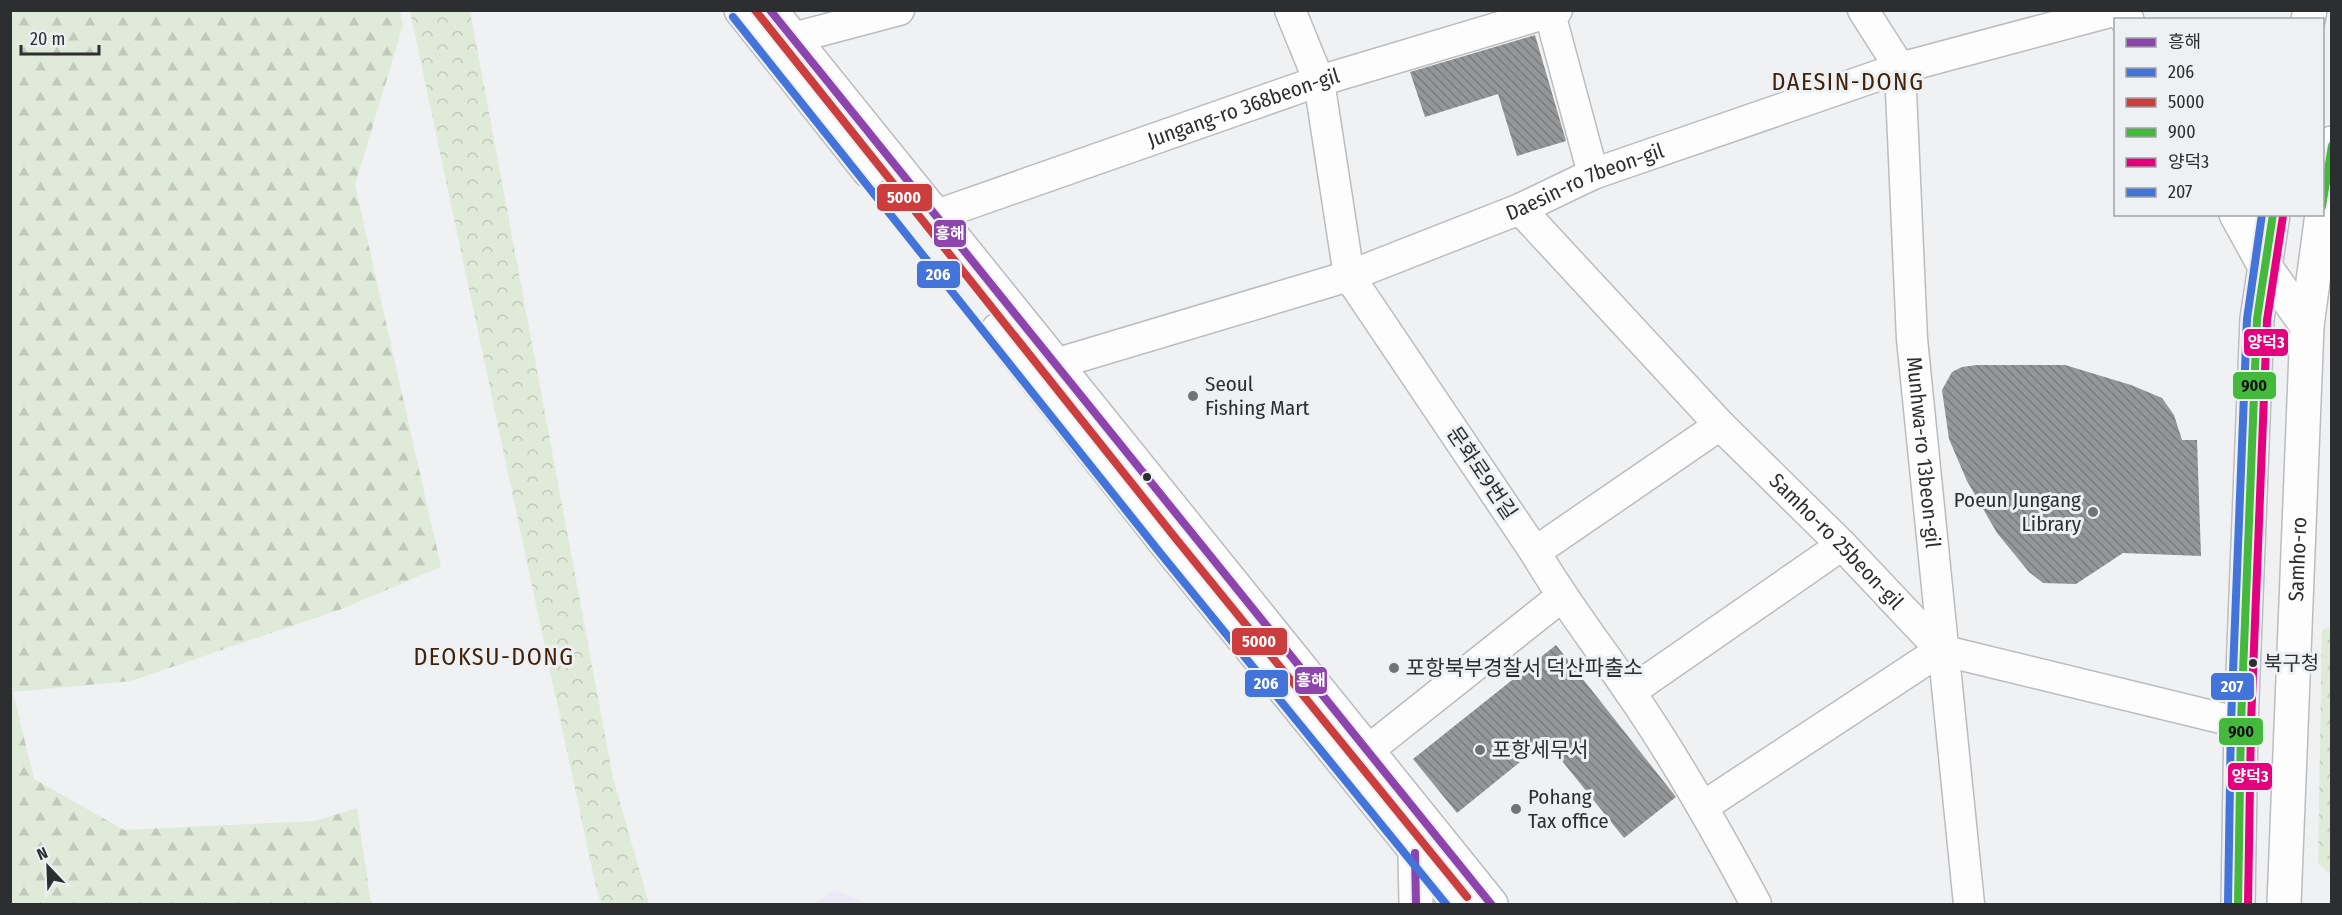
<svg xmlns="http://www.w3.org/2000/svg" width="2342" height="915" font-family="'Fira Sans Condensed','Noto Sans KR',sans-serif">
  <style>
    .education { fill: #ece9f6 }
    .forest { fill: url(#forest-firs) }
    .park { fill: url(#park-crowns) }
    .building { fill: url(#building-back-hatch) }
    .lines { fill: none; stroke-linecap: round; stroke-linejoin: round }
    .street-casing { stroke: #bbbcbe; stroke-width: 33 }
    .secondary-casing { stroke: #bbbcbe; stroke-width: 36 }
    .primary-casing { stroke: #bbbcbe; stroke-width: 36 }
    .street { stroke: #fdfdfd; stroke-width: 30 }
    .secondary { stroke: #fdfdfd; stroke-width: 33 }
    .primary { stroke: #fdfdfd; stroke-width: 33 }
    .bus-1-casing { stroke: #eef1f4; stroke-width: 12 }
    .bus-2-casing { stroke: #eef1f4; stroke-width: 12 }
    .bus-3-casing { stroke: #eef1f4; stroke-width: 12 }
    .bus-4-casing { stroke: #eef1f4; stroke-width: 12 }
    .bus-5-casing { stroke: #eef1f4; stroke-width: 12 }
    .bus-6-casing { stroke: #eef1f4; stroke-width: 12 }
    .bus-1 { stroke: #8e44ad; stroke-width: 8 }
    .bus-2 { stroke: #4374d9; stroke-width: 8 }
    .bus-3 { stroke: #cc3d3d; stroke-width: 8 }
    .bus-4 { stroke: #44b93c; stroke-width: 8 }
    .bus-5 { stroke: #e5007d; stroke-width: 8 }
    .bus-6 { stroke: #4374d9; stroke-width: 8 }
    .poi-dot { fill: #717274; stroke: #eef1f4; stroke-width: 2 }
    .bus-dot { fill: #2d2e2f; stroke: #eef1f4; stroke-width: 2 }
    .labels { text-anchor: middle; stroke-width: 6; stroke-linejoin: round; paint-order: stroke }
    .bus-label { font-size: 20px; fill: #2d2e2f; stroke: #eef1f4; text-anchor: start }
    .street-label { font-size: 21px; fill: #2d2e2f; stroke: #eef1f4 }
    .poi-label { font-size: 21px; fill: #2d2e2f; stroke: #eef1f4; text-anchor: start }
    .quarter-label { font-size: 24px; letter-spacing: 1.5px; fill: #412209; stroke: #eef1f4 }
    .line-badge { stroke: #eef1f4; stroke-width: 2 }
    .badge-label { font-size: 16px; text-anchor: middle; font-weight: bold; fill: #fff }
    .pale-badge-label { font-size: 16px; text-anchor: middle; font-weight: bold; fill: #111 }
  </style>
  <defs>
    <pattern id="forest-firs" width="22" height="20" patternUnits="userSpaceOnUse" patternTransform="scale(1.5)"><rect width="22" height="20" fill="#e0ead9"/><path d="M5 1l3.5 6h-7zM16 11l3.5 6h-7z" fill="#c0c9bb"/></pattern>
    <pattern id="park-crowns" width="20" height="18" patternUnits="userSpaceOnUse" patternTransform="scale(1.5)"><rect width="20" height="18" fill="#e0ead9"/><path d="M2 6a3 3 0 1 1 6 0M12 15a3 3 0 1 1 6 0" fill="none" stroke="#c0c9bb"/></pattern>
    <pattern id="building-back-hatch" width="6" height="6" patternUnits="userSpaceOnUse" patternTransform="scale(1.5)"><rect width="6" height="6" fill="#959698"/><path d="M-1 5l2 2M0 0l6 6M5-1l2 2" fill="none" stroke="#7a7b7c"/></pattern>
  </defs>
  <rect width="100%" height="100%" fill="#eff1f3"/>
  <!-- education -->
  <path class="education" d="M833,890L870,904H813Z"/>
  <!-- forest -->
  <path class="forest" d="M10,11H400L403,25L355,185L441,567L339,610L131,681L13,692L34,779L124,830L315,821L357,808L371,904H11Z"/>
  <!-- park -->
  <path class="park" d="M410,11H470L613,778L649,904H601L594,878Z
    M2331,627L2332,873L2330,874L2318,863L2322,630Z"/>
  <!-- building -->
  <path class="building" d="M1535,35L1566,141L1517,156L1498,94L1425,117L1410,72Z
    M1977,365H2065L2131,385L2162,398L2174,415L2182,440H2197L2201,556L2123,553L2076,584L2043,583L2029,572L1997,533L1967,481L1949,439L1942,390L1952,372L1962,367Z
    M1556,645L1676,797L1624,838L1546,741L1457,813L1413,759Z"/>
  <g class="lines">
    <defs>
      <g id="street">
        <path d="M1290,10L1319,81L1349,276L1535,552C1564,602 1598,645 1630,692C1677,760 1717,831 1756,904"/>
        <path d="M1549,10L1593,174"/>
        <path id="s1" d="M1863,10L1900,68L1912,339L1969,904"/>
        <path d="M793,38L899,10"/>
        <path id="s2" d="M1520,209L1720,425L1842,545L1941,650L2241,723"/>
        <path id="s3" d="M934,216L1319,81L1557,10"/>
        <path id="s4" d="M1055,364L1349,276L1520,209L1593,174L1900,68L2117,10"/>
        <path d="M1535,552L1720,425"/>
        <path d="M1630,692L1842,545"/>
        <path d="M1366,752L1561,597"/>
        <path d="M1704,806L1941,650"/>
      </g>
      <path id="secondary" d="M2122,10L2127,20
        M2236,214L2264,265L2307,326
        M1416,904L1415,853L1421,834"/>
      <g id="primary">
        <path d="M741,10L869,171"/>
        <path d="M770,10L1491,904"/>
        <path d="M2308,20L2310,10"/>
        <path d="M2322,209L2332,143"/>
        <path d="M998,330L1169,547L1459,904"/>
        <path d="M2238,904L2241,723L2257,319L2273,214"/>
        <path id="s5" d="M2284,904L2307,326L2322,214"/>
      </g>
    </defs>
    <!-- street casing -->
    <use href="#street" class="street-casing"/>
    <!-- secondary casing -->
    <use href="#secondary" class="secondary-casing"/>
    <!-- primary casing -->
    <use href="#primary" class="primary-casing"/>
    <!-- street -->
    <use href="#street" class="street"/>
    <!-- secondary -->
    <use href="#secondary" class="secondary"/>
    <!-- primary -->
    <use href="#primary" class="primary"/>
    <defs>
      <path id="bus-1" d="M770,10L1491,904
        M1415,853L1416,904"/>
      <path id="bus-2" d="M733,17L1161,554L1446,904"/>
      <path id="bus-3" d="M755,10L1177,540L1467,897"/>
      <path id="bus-4" d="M2322,206L2332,146
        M2238,904L2241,723L2257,319L2273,214"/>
      <path id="bus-5" d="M2248,904L2251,723L2267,320L2283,216"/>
      <path id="bus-6" d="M2228,904L2231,723L2247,319L2262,214"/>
    </defs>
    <!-- bus-1 casing -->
    <use href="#bus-1" class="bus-1-casing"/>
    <!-- bus-2 casing -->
    <use href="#bus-2" class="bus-2-casing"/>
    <!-- bus-3 casing -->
    <use href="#bus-3" class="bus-3-casing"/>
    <!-- bus-4 casing -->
    <use href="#bus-4" class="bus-4-casing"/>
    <!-- bus-5 casing -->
    <use href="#bus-5" class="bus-5-casing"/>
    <!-- bus-6 casing -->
    <use href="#bus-6" class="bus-6-casing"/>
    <!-- bus-1 -->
    <use href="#bus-1" class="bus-1"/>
    <!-- bus-2 -->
    <use href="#bus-2" class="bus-2"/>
    <!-- bus-3 -->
    <use href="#bus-3" class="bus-3"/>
    <!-- bus-4 -->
    <use href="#bus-4" class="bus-4"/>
    <!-- bus-5 -->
    <use href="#bus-5" class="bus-5"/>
    <!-- bus-6 -->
    <use href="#bus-6" class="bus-6"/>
  </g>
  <!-- markers -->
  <g class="poi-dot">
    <circle cx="1193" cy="396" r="6"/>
    <circle cx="2093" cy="512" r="6"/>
    <circle cx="1394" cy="668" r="6"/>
    <circle cx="1480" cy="750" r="6"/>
    <circle cx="1516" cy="809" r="6"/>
  </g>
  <g class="bus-dot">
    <circle cx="1147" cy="477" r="5"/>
    <circle cx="2253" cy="663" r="5"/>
  </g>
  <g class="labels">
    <!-- bus labels -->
    <g class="bus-label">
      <text x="2264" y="670">북구청</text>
    </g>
    <!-- street labels -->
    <g class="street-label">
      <text dy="7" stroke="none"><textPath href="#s3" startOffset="328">Jungang-ro 368beon-gil</textPath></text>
      <text dy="7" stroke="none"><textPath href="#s4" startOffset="561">Daesin-ro 7beon-gil</textPath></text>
      <text dy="7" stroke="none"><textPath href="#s1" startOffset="454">Munhwa-ro 13beon-gil</textPath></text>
      <text transform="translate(1482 473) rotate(56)" y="7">문화로9번길</text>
      <text dy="7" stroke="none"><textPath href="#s2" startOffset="459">Samho-ro 25beon-gil</textPath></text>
      <text dy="7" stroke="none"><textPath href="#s5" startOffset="345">Samho-ro</textPath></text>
    </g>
    <!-- poi labels -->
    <g class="poi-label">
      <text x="1205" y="391">Seoul<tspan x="1205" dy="24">Fishing Mart</tspan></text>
      <text x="2081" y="507" text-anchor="end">Poeun Jungang<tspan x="2081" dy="24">Library</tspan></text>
      <text x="1406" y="675">포항북부경찰서 덕산파출소</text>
      <text x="1492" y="757">포항세무서</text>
      <text x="1528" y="804">Pohang<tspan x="1528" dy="24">Tax office</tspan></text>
    </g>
    <!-- quarter labels -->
    <g class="quarter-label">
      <text x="1848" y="90">DAESIN-DONG</text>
      <text x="494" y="665">DEOKSU-DONG</text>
    </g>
  </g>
  <g class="line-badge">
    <rect x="876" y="183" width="57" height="29" rx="6" fill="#cc3d3d"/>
    <rect x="933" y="219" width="34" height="29" rx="6" fill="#8e44ad"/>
    <rect x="916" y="260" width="45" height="29" rx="6" fill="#4374d9"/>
    <rect x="2243" y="328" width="46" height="29" rx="6" fill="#e5007d"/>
    <rect x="2232" y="371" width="45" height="29" rx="6" fill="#44b93c"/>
    <rect x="1231" y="627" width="57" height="29" rx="6" fill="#cc3d3d"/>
    <rect x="1294" y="666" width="34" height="29" rx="6" fill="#8e44ad"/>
    <rect x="1244" y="669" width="45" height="29" rx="6" fill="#4374d9"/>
    <rect x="2210" y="672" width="45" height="29" rx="6" fill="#4374d9"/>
    <rect x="2218" y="717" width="46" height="29" rx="6" fill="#44b93c"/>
    <rect x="2227" y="762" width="46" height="29" rx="6" fill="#e5007d"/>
  </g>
  <g class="badge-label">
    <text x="904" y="203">5000</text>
    <text x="950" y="239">흥해</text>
    <text x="938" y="280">206</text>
    <text x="2266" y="348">양덕3</text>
    <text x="1259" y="647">5000</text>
    <text x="1311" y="686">흥해</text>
    <text x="1266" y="689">206</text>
    <text x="2232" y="692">207</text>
    <text x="2250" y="782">양덕3</text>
  </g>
  <g class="pale-badge-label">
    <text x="2254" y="391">900</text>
    <text x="2241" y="737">900</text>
  </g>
  <!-- border -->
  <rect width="2342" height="915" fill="none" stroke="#2d2e2f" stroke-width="24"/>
  <!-- legend -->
  <rect x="2114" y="18" width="210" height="198" fill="#eef1f4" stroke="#a1a3a5" stroke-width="1.5"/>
  <rect x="2126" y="38" width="30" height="9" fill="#8e44ad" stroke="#a1a3a5" stroke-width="1.5"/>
  <text x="2168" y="48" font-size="18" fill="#2d2e2f">흥해</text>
  <rect x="2126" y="68" width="30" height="9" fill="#4374d9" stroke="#a1a3a5" stroke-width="1.5"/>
  <text x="2168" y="78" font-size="18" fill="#2d2e2f">206</text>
  <rect x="2126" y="98" width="30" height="9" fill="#cc3d3d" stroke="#a1a3a5" stroke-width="1.5"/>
  <text x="2168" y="108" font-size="18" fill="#2d2e2f">5000</text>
  <rect x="2126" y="128" width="30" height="9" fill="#44b93c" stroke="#a1a3a5" stroke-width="1.5"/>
  <text x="2168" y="138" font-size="18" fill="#2d2e2f">900</text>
  <rect x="2126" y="158" width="30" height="9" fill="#e5007d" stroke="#a1a3a5" stroke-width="1.5"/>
  <text x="2168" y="168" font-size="18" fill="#2d2e2f">양덕3</text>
  <rect x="2126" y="188" width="30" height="9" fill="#4374d9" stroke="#a1a3a5" stroke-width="1.5"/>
  <text x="2168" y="198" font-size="18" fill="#2d2e2f">207</text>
  <!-- north arrow -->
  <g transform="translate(48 867) rotate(337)" stroke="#eef1f4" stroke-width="4.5" paint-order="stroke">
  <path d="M0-4.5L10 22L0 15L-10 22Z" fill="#2d2e2f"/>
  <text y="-9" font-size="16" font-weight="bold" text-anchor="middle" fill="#2d2e2f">N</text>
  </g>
  <!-- scale -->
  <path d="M21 45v9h78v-9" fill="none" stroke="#2d2e2f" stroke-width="3"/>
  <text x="30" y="45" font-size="18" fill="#2d2e2f" stroke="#eef1f4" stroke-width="4.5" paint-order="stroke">20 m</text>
</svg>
